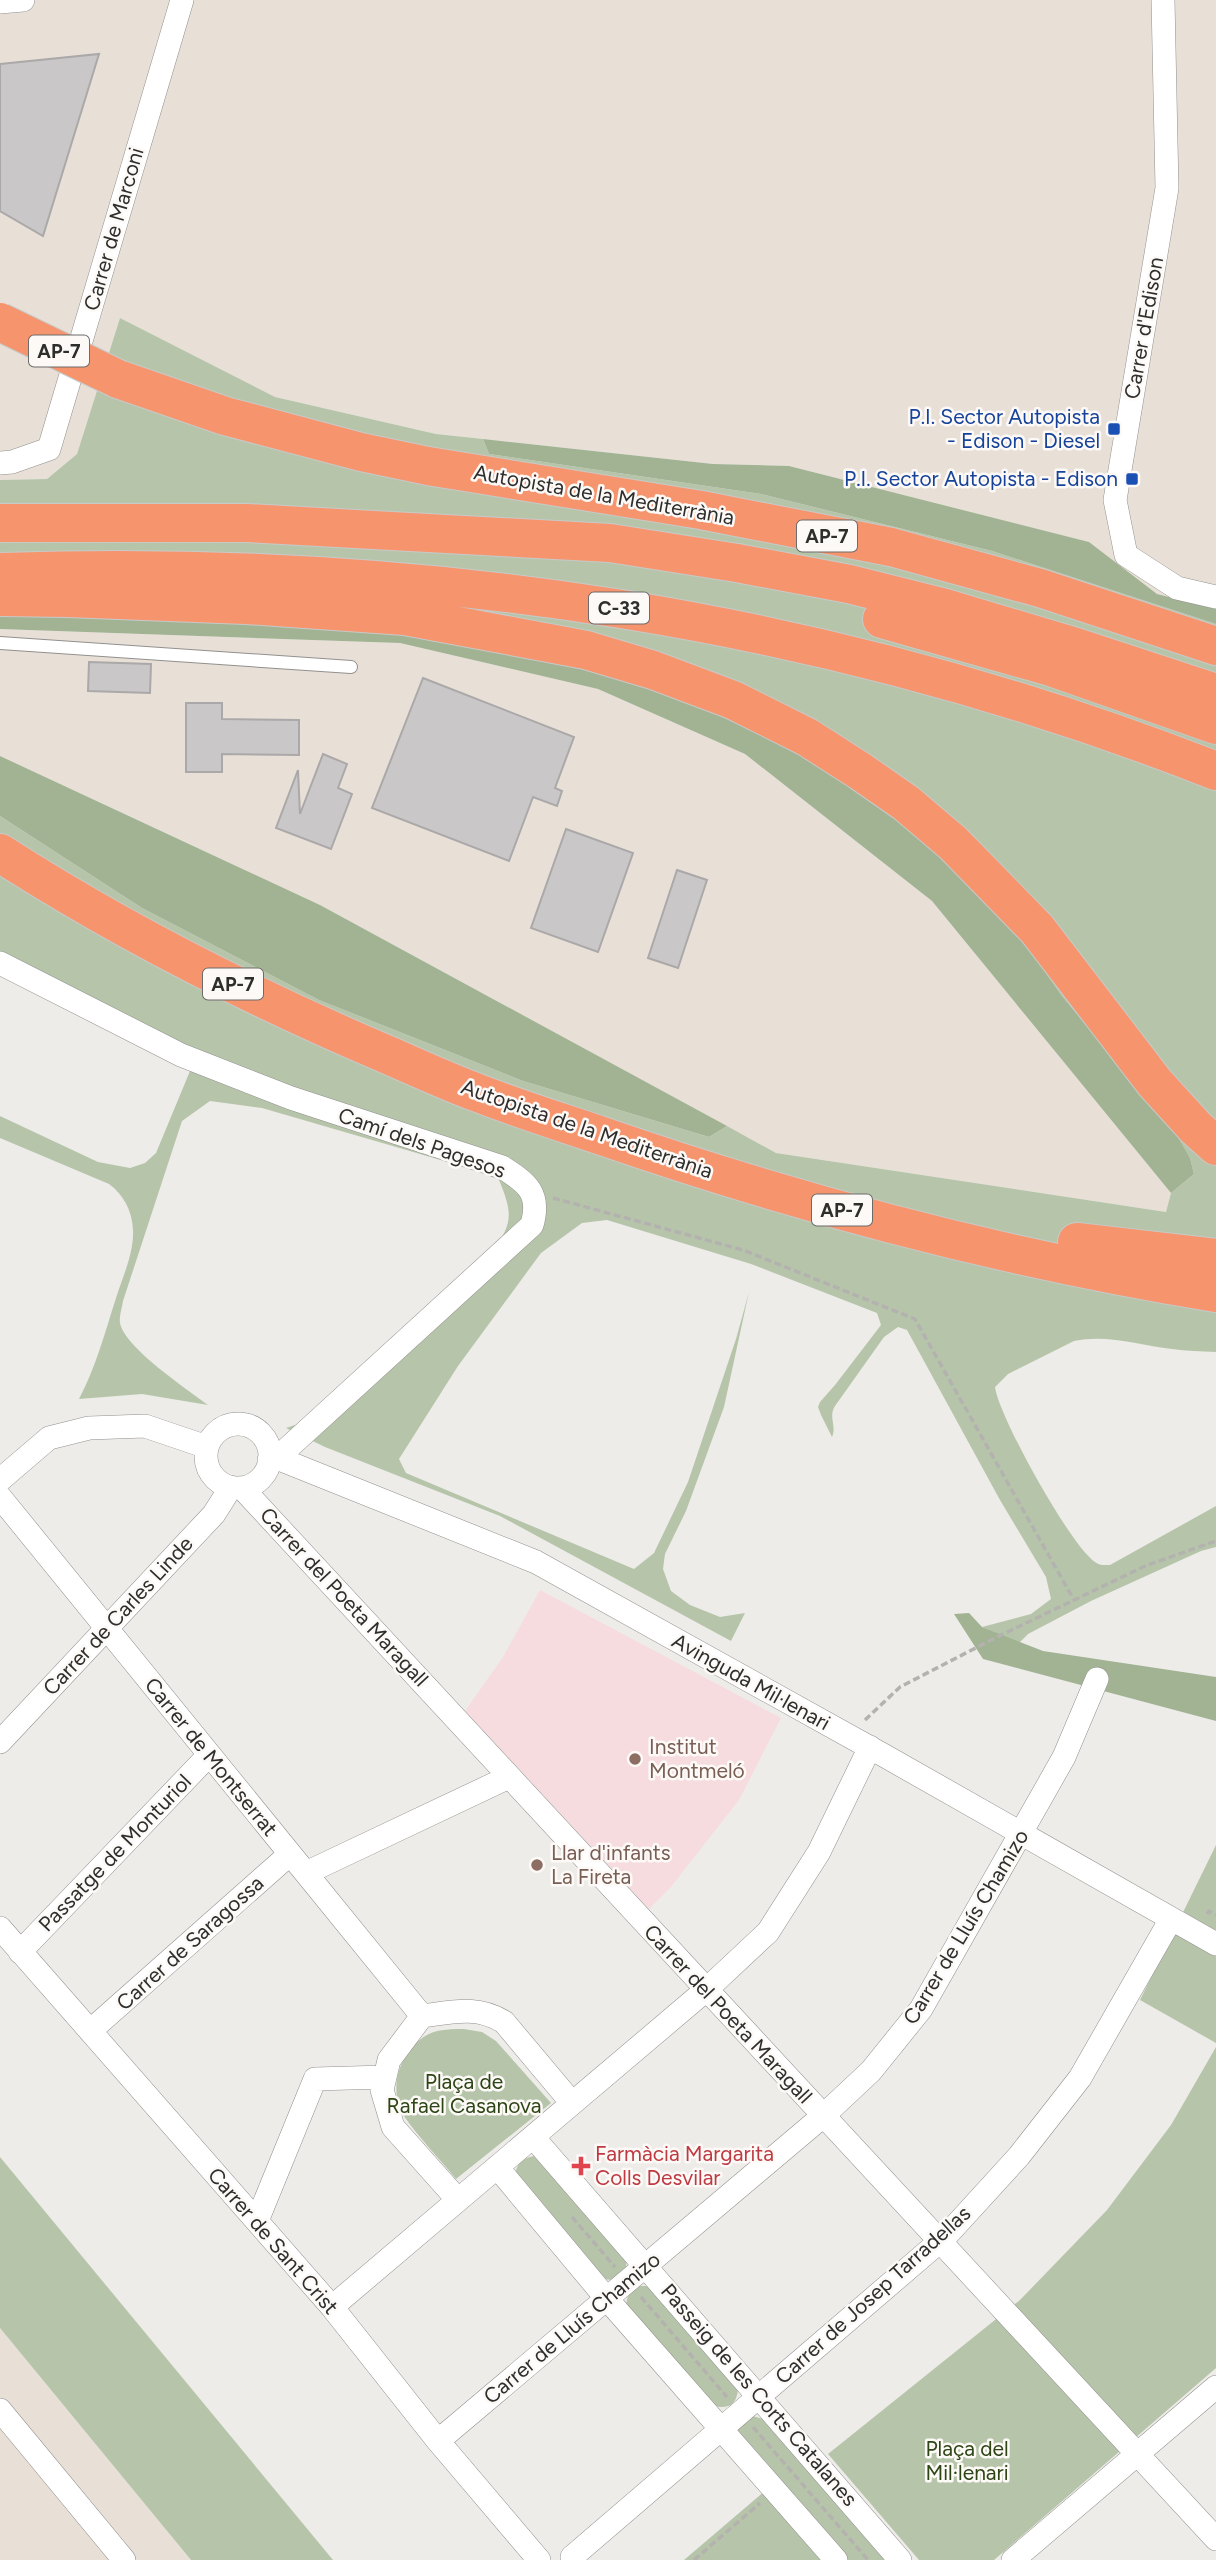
<svg xmlns="http://www.w3.org/2000/svg" width="1216" height="2560" font-family="Figtree,sans-serif">
  <style>
    .built { fill: #e8e0d7 }
    .education { fill: #f6dbdf }
    .green { fill: #b6c5aa }
    .forest { fill: #a1b393 }
    .building { fill: #cac7c9; stroke: #aba8a9; stroke-width: 2 }
    .lines { fill: none; stroke-linecap: round; stroke-linejoin: round }
    .lane-casing { stroke: #92908e; stroke-width: 14 }
    .street-casing { stroke: #92908e; stroke-width: 24 }
    .highway-casing { stroke: #c9c9c8; stroke-width: 40 }
    .path { stroke: #b3b2af; stroke-width: 3.5; stroke-dasharray: 7 3.5; stroke-linecap: butt }
    .lane { stroke: #fff; stroke-width: 12 }
    .street { stroke: #fff; stroke-width: 23 }
    .highway { stroke: #f6956d; stroke-width: 38 }
    .highway-bridge-casing { stroke: #c9c9c8; stroke-width: 40; stroke-linecap: butt }
    .highway-bridge { stroke: #f6956d; stroke-width: 38 }
    .transit-dot { fill: #1a4fb4; stroke: #fcf9f7; stroke-width: 2.5 }
    .education-dot { fill: #8d6e63; stroke: #fcf9f7; stroke-width: 2.5 }
    .health-dot { fill: #e0444e; stroke: #fcf9f7; stroke-width: 2.5 }
    .labels { text-anchor: middle; stroke-width: 5; stroke-linejoin: round; paint-order: stroke }
    .shield { fill: #fcf9f7; stroke: #6c6b69; stroke-width: 2 }
    .shield-label { font-size: 19px; font-weight: bold; fill: #2e2e2c }
    .street-label { font-size: 21px; fill: #2e2e2c; stroke: #fcf9f7 }
    .transit-label { font-size: 21px; fill: #164399; stroke: #fcf9f7; text-anchor: end }
    .education-label { font-size: 21px; fill: #785e54; stroke: #fcf9f7; text-anchor: start }
    .park-label { font-size: 21px; fill: #2d4515; stroke: #fcf9f7 }
    .health-label { font-size: 21px; fill: #be3a42; stroke: #fcf9f7; text-anchor: start }
  </style>
  <rect width="100%" height="100%" fill="#eeece9"/>
  <!-- built -->
  <path class="built" d="M0,0H1216V609L1157,594L1089,542L789,466L713,464L436,434L275,397L120,318L77,454L47,479L0,480Z
    M0,629L400,643L598,689L745,754L932,901L1171,1193L1166,1212L776,1153L320,905L0,756Z
    M0,2328L191,2560H0Z"/>
  <!-- education -->
  <path class="education" d="M540,1590L781,1718L739,1800L670,1888L649,1909L465,1711L503,1657Z"/>
  <!-- green -->
  <path class="green" d="M120,318L275,397L436,434L483,439L489,454L761,494L992,551L1216,624V1352C1201,1351 1186,1351 1172,1349C1139,1345 1107,1334 1074,1341L1008,1374L995,1387C999,1417 1070,1545 1095,1562C1100,1566 1104,1565 1110,1565L1216,1506V1547L1201,1551L1091,1601L1028,1634L1019,1643L982,1627L1031,1614L1051,1599L1046,1577L1000,1500L907,1330L898,1327L884,1337L835,1406C828,1417 837,1426 832,1437L821,1415L818,1407L820,1402L835,1385L881,1325L877,1313L751,1264L607,1220L582,1223L541,1253L458,1366L399,1459L406,1473L634,1569L654,1553L688,1482L736,1339L749,1292L724,1407L686,1511L665,1554L663,1569L671,1591L690,1605L720,1617L745,1613L731,1641L500,1516L325,1447L286,1428L301,1423L492,1252C513,1223 513,1214 499,1180L475,1170L262,1108L210,1101L182,1121L123,1301C122,1308 119,1316 120,1323C125,1348 187,1389 208,1405L142,1394L79,1399C96,1367 105,1332 116,1298C123,1276 134,1253 133,1230C132,1211 124,1195 109,1184L0,1138V1116L98,1162L130,1168L145,1163L156,1153L190,1071L0,975V816L142,908L319,1000L523,1081L709,1137L727,1126L776,1153L1166,1212L1171,1193L1194,1174L1190,1158L1177,1135L1062,996L990,892L768,731L440,632L0,608V480L47,479L77,454Z
    M1216,1845V2043L1140,2000Z
    M464,2029L482,2032L496,2041L551,2103L456,2179C439,2158 419,2138 404,2116C387,2089 400,2050 427,2035C438,2029 452,2029 464,2029Z
    M1216,2047V2368L994,2560H919L828,2454L1020,2300L1107,2210L1171,2125Z
    M534,2156L626,2257C629,2278 615,2284 598,2277L515,2175C517,2163 522,2158 534,2156Z
    M0,2157L333,2560H191L0,2328Z
    M639,2286H646L653,2289L738,2390C736,2406 728,2409 713,2406L627,2311C625,2299 628,2292 639,2286Z
    M749,2415L767,2420L887,2560H842L736,2429Z
    M766,2490L827,2560H684Z"/>
  <!-- forest -->
  <path class="forest" d="M483,439L713,464L789,466L1089,542L1157,594L1216,609V624L992,551L761,494L489,454Z
    M0,608L440,632L591,665L768,731L881,802L990,892L1062,996L1177,1135L1190,1158L1194,1174L1171,1193L932,901L745,754L598,689L400,643L0,629Z
    M0,756L320,905L727,1126L709,1137L523,1081L319,1000L142,908L0,816Z
    M969,1613L982,1627L1043,1651L1216,1677V1721L983,1659L954,1614Z"/>
  <!-- building -->
  <path class="building" d="M99,54L43,236L0,211V64Z
    M89,662L151,664L150,693L88,691Z
    M423,678L574,737L555,788L562,791L557,806L533,797L509,861L372,808Z
    M186,703H222V719L299,720V755L222,754V772H186Z
    M323,754L347,764L338,788L352,794L331,849L276,828L298,770L300,814Z
    M566,829L633,853L598,952L531,928Z
    M677,870L707,880L678,968L648,958Z"/>
  <g class="lines">
    <defs>
      <path id="lane" d="M0,643L351,667"/>
      <path id="street" d="M1163,0L1167,188L1115,500L1126,555L1177,588L1216,597
        M0,2L23,0
        M0,463L12,462L49,449L182,0
        M0,963L181,1055L291,1098L502,1167C527,1183 541,1193 532,1225L277,1458
        M206 1456a32 32 0 1 1 64 0a32 32 0 1 1-64 0Z
        M269,1460L277,1458L536,1562L885,1756L1216,1944
        M0,1480L49,1438L89,1428L145,1426L207,1447
        M242,1488L1216,2539
        M0,1497L422,2016
        M0,1742L214,1514L231,1487
        M306,1873L509,1777
        M0,1928L332,2307L438,2441L539,2560
        M20,1952L209,1755
        M90,2031L290,1854
        M533,2137L900,2560
        M497,2167L607,2299L836,2560
        M458,2200L393,2127L382,2090L389,2060L422,2016C452,2012 477,2005 504,2022L572,2103
        M257,2221L315,2079L385,2077
        M332,2307L706,1990L768,1932L819,1852L870,1747
        M0,2410L124,2560
        M438,2441L823,2116L871,2071L921,2009L1064,1757L1097,1679
        M572,2557L946,2236L1019,2156L1080,2078L1171,1919
        M1013,2560L1216,2387"/>
      <path id="highway" d="M118,379L225,416L361,452L428,466L701,510L891,547L1040,588L1216,646
        M0,523H247L610,543L737,563L849,584L945,608L1079,648L1216,693
        M0,572C419,558 824,617 1216,771
        M0,597L67,598L246,605L405,616L586,650L653,670L733,700L807,737L860,771L906,803L953,843L1037,929L1155,1083L1196,1128L1216,1146
        M882,619L1051,667L1216,725
        M0,853C123,932 254,998 388,1055C418,1068 448,1082 478,1093C519,1109 561,1122 602,1136C802,1205 1007,1259 1216,1293
        M1077,1242L1216,1258"/>
    </defs>
    <!-- lane casing -->
    <use href="#lane" class="lane-casing"/>
    <!-- street casing -->
    <use href="#street" class="street-casing"/>
    <!-- highway casing -->
    <use href="#highway" class="highway-casing"/>
    <!-- path -->
    <path class="path" d="M553,1198L743,1250L915,1319L1074,1600
      M865,1720L900,1687L995,1638L1145,1566L1216,1541
      M1207,1914L1209,1911L1216,1915
      M572,2217L615,2267
      M641,2297L727,2397
      M753,2427L868,2560
      M694,2560L760,2503"/>
    <!-- lane -->
    <use href="#lane" class="lane"/>
    <!-- street -->
    <use href="#street" class="street"/>
    <!-- highway -->
    <use href="#highway" class="highway"/>
    <defs>
      <path id="highway-bridge" d="M0,322L118,379"/>
    </defs>
    <!-- highway-bridge casing -->
    <use href="#highway-bridge" class="highway-bridge-casing"/>
    <!-- highway-bridge -->
    <use href="#highway-bridge" class="highway-bridge"/>
  </g>
  <!-- markers -->
  <g class="transit-dot">
    <rect x="1107" y="422" width="14" height="14" rx="3.5"/>
    <rect x="1125" y="472" width="14" height="14" rx="3.5"/>
  </g>
  <g class="education-dot">
    <circle cx="635" cy="1759" r="7"/>
    <circle cx="537" cy="1865" r="7"/>
  </g>
  <path class="health-dot" d="M577.5 2155.5h7v7h7v7h-7v7h-7v-7h-7v-7h7z"/>
  <g class="labels">
    <!-- shield labels -->
    <g class="shield">
      <rect x="29" y="335.5" width="60" height="31" rx="5"/>
      <rect x="797" y="520.5" width="60" height="31" rx="5"/>
      <rect x="589" y="592.5" width="60" height="31" rx="5"/>
      <rect x="203" y="968.5" width="60" height="31" rx="5"/>
      <rect x="812" y="1194.5" width="60" height="31" rx="5"/>
    </g>
    <g class="shield-label">
      <text x="59" y="358">AP-7</text>
      <text x="827" y="543">AP-7</text>
      <text x="619" y="615">C-33</text>
      <text x="233" y="991">AP-7</text>
      <text x="842" y="1217">AP-7</text>
    </g>
    <!-- street labels -->
    <g class="street-label">
      <text transform="translate(114 229) rotate(-74)" y="7">Carrer de Marconi</text>
      <text transform="translate(1144 328) rotate(-80)" y="7">Carrer d'Edison</text>
      <text transform="translate(604 495) rotate(10)" y="7">Autopista de la Mediterrània</text>
      <text transform="translate(587 1129) rotate(19)" y="7">Autopista de la Mediterrània</text>
      <text transform="translate(422 1143) rotate(19)" y="7">Camí dels Pagesos</text>
      <text transform="translate(344 1597) rotate(47)" y="7">Carrer del Poeta Maragall</text>
      <text transform="translate(118 1616) rotate(-47)" y="7">Carrer de Carles Linde</text>
      <text transform="translate(751 1682) rotate(29)" y="7">Avinguda Mil·lenari</text>
      <text transform="translate(211 1757) rotate(51)" y="7">Carrer de Montserrat</text>
      <text transform="translate(115 1853) rotate(-46)" y="7">Passatge de Monturiol</text>
      <text transform="translate(966 1927) rotate(-59)" y="7">Carrer de Lluís Chamizo</text>
      <text transform="translate(190 1943) rotate(-42)" y="7">Carrer de Saragossa</text>
      <text transform="translate(728 2014) rotate(47)" y="7">Carrer del Poeta Maragall</text>
      <text transform="translate(273 2241) rotate(49)" y="7">Carrer de Sant Crist</text>
      <text transform="translate(873 2295) rotate(-42)" y="7">Carrer de Josep Tarradellas</text>
      <text transform="translate(572 2328) rotate(-40)" y="7">Carrer de Lluís Chamizo</text>
      <text transform="translate(759 2395) rotate(49)" y="7">Passeig de les Corts Catalanes</text>
    </g>
    <!-- transit labels -->
    <g class="transit-label">
      <text x="1100" y="424">P.I. Sector Autopista<tspan x="1100" dy="24">- Edison - Diesel</tspan></text>
      <text x="1118" y="486">P.I. Sector Autopista - Edison</text>
    </g>
    <!-- education labels -->
    <g class="education-label">
      <text x="649" y="1754">Institut<tspan x="649" dy="24">Montmeló</tspan></text>
      <text x="551" y="1860">Llar d'infants<tspan x="551" dy="24">La Fireta</tspan></text>
    </g>
    <!-- park labels -->
    <g class="park-label">
      <text x="464" y="2089">Plaça de<tspan x="464" dy="24">Rafael Casanova</tspan></text>
      <text x="967" y="2456">Plaça del<tspan x="967" dy="24">Mil·lenari</tspan></text>
    </g>
    <!-- health labels -->
    <g class="health-label">
      <text x="595" y="2161">Farmàcia Margarita<tspan x="595" dy="24">Colls Desvilar</tspan></text>
    </g>
  </g>
</svg>
